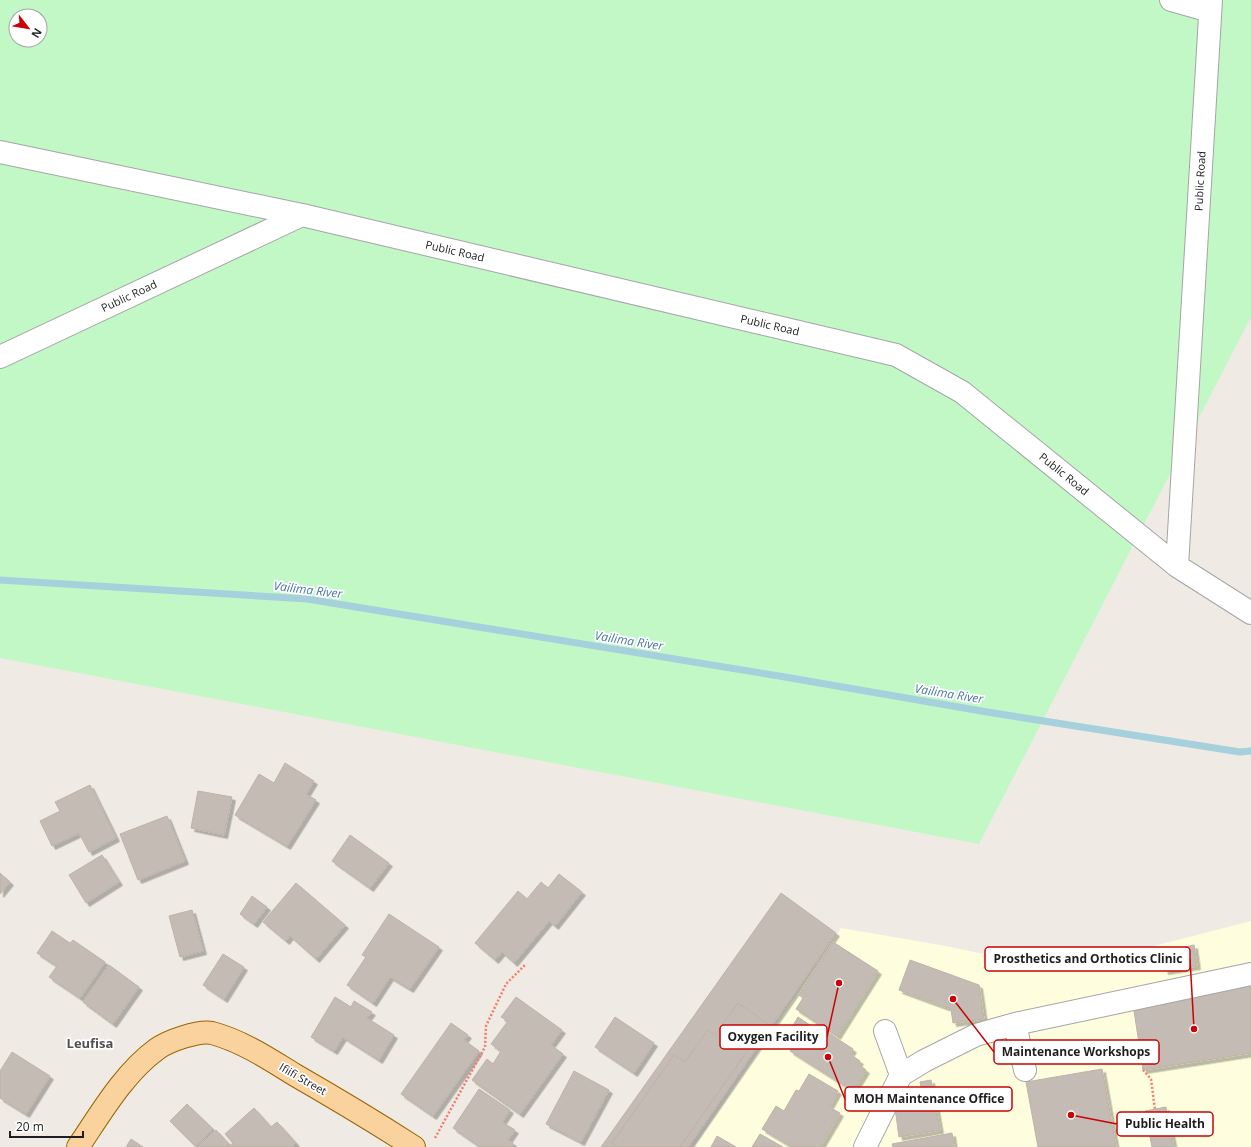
<svg xmlns="http://www.w3.org/2000/svg" width="1251" height="1147" font-family="'Open Sans',sans-serif">
  <style>
    .education { fill: #fefede }
    .park { fill: #c2f8c6; fill-rule: evenodd }
    .lines { fill: none; stroke-linecap: round; stroke-linejoin: round }
    .stream { stroke: #a5d0dc; stroke-width: 7 }
    .building { fill: #c3bbb4; stroke: #c0b2a7; filter: url(#shadow) }
    .minor-casing { stroke: #a5a5a5; stroke-width: 24 }
    .major-casing { stroke: #956503; stroke-width: 24 }
    .path { stroke: #f77b6d; stroke-width: 2.5; stroke-dasharray: 2 2; stroke-linecap: butt }
    .minor { stroke: #fff; stroke-width: 22 }
    .major { stroke: #fad29e; stroke-width: 22 }
    .labels { text-anchor: middle; stroke-width: 3.5; stroke-linejoin: round; paint-order: stroke }
    .street-label { font-size: 11px; fill: #1e1e1e; stroke: #fff }
    .water-label { font-size: 12px; font-style: italic; fill: #4977a4; stroke: #fff }
    .quarter-label { font-size: 13px; font-weight: bold; fill: #515151; stroke: #fff }
    .leader { fill: none; stroke: #c80404; stroke-width: 1.5 }
    .callout-dot { fill: #c80404; stroke: #fff; stroke-width: 1.5 }
    .callout { fill: #fff; stroke: #c80404; stroke-width: 1.5 }
    .callout-label { font-size: 12px; text-anchor: middle; font-weight: bold; fill: #1e1e1e }
  </style>
  <defs>
    <filter id="shadow"><feDropShadow dx="3.5" dy="3.5" stdDeviation="0" flood-color="#0004"/></filter>
  </defs>
  <rect width="100%" height="100%" fill="#efebe4"/>
  <!-- education -->
  <path class="education" d="M1251,921V1147H694L841,928L940,945L1061,970Z"/>
  <!-- park -->
  <path class="park" d="M0,0H1251V317L979,844L0,658ZM16,16H40V40H16Z"/>
  <g class="lines">
    <!-- stream -->
    <path class="stream" d="M0,580L307,599L785,677L987,712L1240,752L1251,751"/>
  </g>
  <!-- building -->
  <path class="building" d="M285,763L314,781L306,794L316,800L287,846L235,815L259,774L274,783Z
    M90,785L116,838L89,852L79,833L52,846L40,821L60,811L55,802Z
    M198,791L232,797L224,835L191,828Z
    M167,816L185,861L138,880L120,834Z
    M350,835L389,863L370,888L332,861Z
    M102,855L119,882L86,903L69,875Z
    M0,873L10,882L0,894Z
    M559,874L582,892L555,926L549,921L514,963L502,952L495,960L475,943L518,891L527,899L541,882L548,888Z
    M296,883L345,925L316,959L290,936L286,941L263,922Z
    M781,893L836,933L688,1147H601Z
    M252,896L267,907L254,924L240,914Z
    M192,910L203,951L180,957L169,916Z
    M389,914L439,947L410,989L390,977L373,1003L347,985L366,957L362,955Z
    M52,931L70,943L73,940L105,962L80,998L49,977L57,966L37,953Z
    M833,942L878,971L837,1036L796,1009L803,998L799,995Z
    M1194,945L1197,966L1165,971L1162,952Z
    M223,954L244,967L224,999L203,985Z
    M910,960L979,985L984,1019L953,1023L951,1009L899,990Z
    M109,965L139,987L113,1024L83,1002Z
    M1251,986V1053L1143,1070L1133,1004Z
    M335,997L351,1007L354,1001L372,1012L367,1018L394,1035L379,1060L343,1037L334,1051L311,1037Z
    M516,997L562,1030L551,1045L563,1054L520,1114L472,1080L487,1059L493,1064L501,1051L491,1044L508,1021L501,1017Z
    M738,1003L767,1023L680,1147H619L612,1143L674,1055L685,1062L708,1030L715,1035Z
    M615,1017L654,1043L634,1073L595,1047Z
    M798,1017L819,1031L821,1028L853,1049L850,1054L860,1061L858,1064L866,1070L853,1091L790,1051L793,1046L784,1040Z
    M451,1023L468,1035L464,1040L479,1051L433,1116L401,1094Z
    M12,1052L50,1076L26,1114L0,1098V1071Z
    M1102,1069L1116,1147H1038L1026,1082Z
    M574,1071L609,1090L581,1142L546,1124Z
    M809,1074L838,1091L829,1107L840,1113L820,1147H792L762,1129L776,1106L784,1111L796,1090L799,1091Z
    M931,1080L940,1130L899,1137L895,1108L903,1106L901,1092L921,1088L920,1082Z
    M479,1089L510,1110L502,1122L515,1130L508,1140L513,1143L511,1147H478L479,1146L453,1128Z
    M187,1104L213,1129L195,1146L170,1121Z
    M1166,1107L1174,1147H1152L1145,1111Z
    M254,1108L271,1127L277,1122L296,1143L292,1147H228L233,1143L225,1134Z
    M216,1130L229,1144L226,1147H197Z
    M952,1133L954,1147H893L892,1144Z
    M760,1134L783,1147H752Z
    M717,1136L736,1147H711Z
    M131,1139L143,1147H126Z"/>
  <g class="lines">
    <defs>
      <path id="minor" d="M1171,0L1210,11
        M0,152L302,215L896,355L962,392L1177,566L1251,613
        M0,357L302,215
        M1177,566L1211,0
        M1015,1024L1025,1070
        M885,1031L901,1075
        M865,1147L901,1075L924,1061L976,1035L1015,1024L1251,974"/>
      <path id="major" d="M78,1147C101,1113 124,1073 157,1049C168,1041 199,1030 212,1033C242,1041 269,1059 295,1075C335,1098 375,1122 414,1147"/>
    </defs>
    <!-- minor casing -->
    <use href="#minor" class="minor-casing"/>
    <!-- major casing -->
    <use href="#major" class="major-casing"/>
    <!-- path -->
    <path class="path" d="M1143,1070L1151,1079L1155,1110
      M435,1138L485,1047L486,1026L506,984L525,965"/>
    <!-- minor -->
    <use href="#minor" class="minor"/>
    <!-- major -->
    <use href="#major" class="major"/>
  </g>
  <g class="labels">
    <!-- street labels -->
    <g class="street-label">
      <text transform="translate(1200 181) rotate(-87)" y="4">Public Road</text>
      <text transform="translate(455 251) rotate(13)" y="4">Public Road</text>
      <text transform="translate(129 296) rotate(-25)" y="4">Public Road</text>
      <text transform="translate(770 325) rotate(13)" y="4">Public Road</text>
      <text transform="translate(1064 474) rotate(39)" y="4">Public Road</text>
      <text transform="translate(303 1079) rotate(30)" y="4">Ifiifi Street</text>
    </g>
    <!-- water labels -->
    <g class="water-label">
      <text transform="translate(308 590) rotate(7)" y="4">Vailima River</text>
      <text transform="translate(629 641) rotate(9)" y="4">Vailima River</text>
      <text transform="translate(949 694) rotate(9)" y="4">Vailima River</text>
    </g>
    <!-- quarter labels -->
    <g class="quarter-label">
      <text x="90" y="1048">Leufisa</text>
    </g>
  </g>
  <!-- callouts -->
  <path class="leader" d="M1194 1029L1190 959M839 983L827 1037M953 999L994 1052M828 1057L845 1099M1071 1115L1117 1124"/>
  <g class="callout-dot">
    <circle cx="1194" cy="1029" r="4"/>
    <circle cx="839" cy="983" r="4"/>
    <circle cx="953" cy="999" r="4"/>
    <circle cx="828" cy="1057" r="4"/>
    <circle cx="1071" cy="1115" r="4"/>
  </g>
  <g class="callout">
    <rect x="985" y="947" width="205" height="24" rx="4"/>
    <rect x="720" y="1025" width="107" height="24" rx="4"/>
    <rect x="994" y="1040" width="165" height="24" rx="4"/>
    <rect x="845" y="1087" width="167" height="24" rx="4"/>
    <rect x="1117" y="1112" width="96" height="24" rx="4"/>
  </g>
  <g class="callout-label">
    <text x="1088" y="963">Prosthetics and Orthotics Clinic</text>
    <text x="773" y="1041">Oxygen Facility</text>
    <text x="1076" y="1056">Maintenance Workshops</text>
    <text x="929" y="1103">MOH Maintenance Office</text>
    <text x="1165" y="1128">Public Health</text>
  </g>
  <!-- north arrow -->
  <g transform="translate(28 28) rotate(121)"><circle r="19" fill="#ffffff" stroke="#a5a5a5"/>
  <path d="M0-3L7 15L0 10L-7 15Z" fill="#c80404"/>
  <text y="-6" font-size="11" font-weight="bold" text-anchor="middle" fill="#1e1e1e">N</text>
  </g>
  <!-- scale -->
  <path d="M10 1131v6h73v-6" fill="none" stroke="#1e1e1e" stroke-width="2"/>
  <text x="16" y="1131" font-size="12" fill="#1e1e1e" stroke="#ffffff" stroke-width="3" paint-order="stroke">20 m</text>
</svg>
